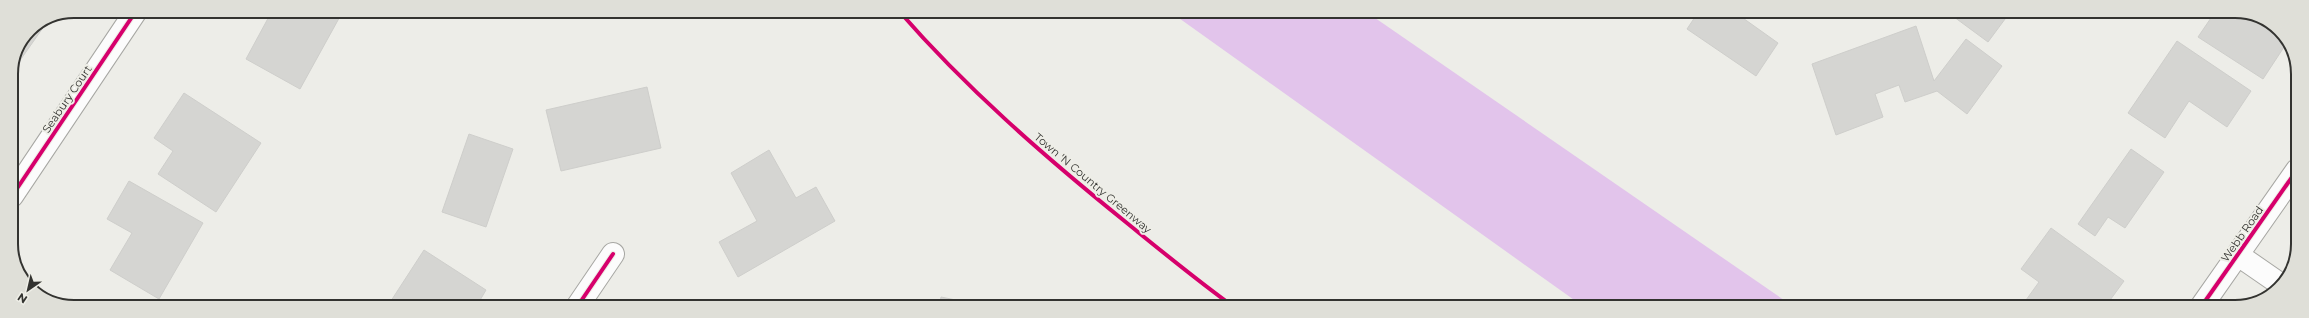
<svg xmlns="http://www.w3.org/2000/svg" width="2309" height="318" font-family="Montserrat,sans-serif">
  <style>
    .water { fill: #e2c4eb }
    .building { fill: #d5d5d2; stroke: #cececb }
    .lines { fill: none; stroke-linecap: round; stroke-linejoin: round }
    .minor-casing { stroke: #a7a7a3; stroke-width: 24 }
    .tertiary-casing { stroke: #a7a7a3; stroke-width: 24 }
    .minor { stroke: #fcfcfc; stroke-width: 22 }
    .tertiary { stroke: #fcfcfc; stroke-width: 22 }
    .cycleway-casing { stroke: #eeeee7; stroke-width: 6 }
    .cycleway { stroke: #d6006c; stroke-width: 4 }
    .labels { text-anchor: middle; stroke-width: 4; stroke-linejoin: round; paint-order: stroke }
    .street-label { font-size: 11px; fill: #333330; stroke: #eeeee7 }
    .rim { fill: none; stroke: #333330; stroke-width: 2 }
  </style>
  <rect width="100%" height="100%" fill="#edede8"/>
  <!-- water -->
  <path class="water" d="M1169,11H1365L1794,307H1584Z"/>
  <!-- building -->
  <path class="building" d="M272,11H343L300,89L246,59Z
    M1699,11H1733L1778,43L1756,76L1687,29Z
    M1951,11H2011L1988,42L1950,14Z
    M2215,12H2243L2277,27L2286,44L2263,79L2198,37Z
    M47,22L14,69L13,68L30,29Z
    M1916,26L1934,81L1966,39L2002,66L1967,114L1937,91L1905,102L1899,85L1875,94L1883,117L1836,135L1812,64Z
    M2177,41L2251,91L2227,127L2189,101L2165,138L2128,113Z
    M647,87L661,148L561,171L546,110Z
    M184,93L261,143L216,212L158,174L173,151L154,138Z
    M469,134L513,149L486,227L442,212Z
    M2131,149L2164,172L2125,228L2108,217L2095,236L2078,224Z
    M769,150L796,198L816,187L835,221L738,277L719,242L757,221L731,173Z
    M129,181L203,223L159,299L110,270L132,233L107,219Z
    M2051,228L2124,281L2105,307H2021L2039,282L2021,269Z
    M424,250L486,290L476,307H387Z
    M941,297L990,307H939Z"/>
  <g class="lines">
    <defs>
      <path id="minor" d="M12,196L136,11
        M2238,255L2280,284
        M577,307L613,254"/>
      <path id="tertiary" d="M2201,307L2297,170"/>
    </defs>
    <!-- minor casing -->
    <use href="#minor" class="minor-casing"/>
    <!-- tertiary casing -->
    <use href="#tertiary" class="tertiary-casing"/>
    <!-- minor -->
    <use href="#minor" class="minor"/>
    <!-- tertiary -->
    <use href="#tertiary" class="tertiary"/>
    <defs>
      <path id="cycleway" d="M899,11C966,88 1043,155 1122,219C1159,249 1195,279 1234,307
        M12,196L136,11
        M577,307L613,254
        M2201,307L2297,170"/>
    </defs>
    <!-- cycleway casing -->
    <use href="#cycleway" class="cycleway-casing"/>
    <!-- cycleway -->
    <use href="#cycleway" class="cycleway"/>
  </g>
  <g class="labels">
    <!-- street labels -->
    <g class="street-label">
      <text transform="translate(67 99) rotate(-56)" y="4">Seabury Court</text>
      <text transform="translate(1093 183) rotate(40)" y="4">Town 'N Country Greenway</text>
      <text transform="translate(2242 234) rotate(-55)" y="4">Webb Road</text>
    </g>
  </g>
  <!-- crop -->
  <path d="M0 0H2309V318H0ZM74 18H2235A56 56 0 0 1 2291 74V244A56 56 0 0 1 2235 300H74A56 56 0 0 1 18 244V74A56 56 0 0 1 74 18Z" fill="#dfdfd8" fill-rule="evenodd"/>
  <path class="rim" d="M74 18H2235A56 56 0 0 1 2291 74V244A56 56 0 0 1 2235 300H74A56 56 0 0 1 18 244V74A56 56 0 0 1 74 18Z"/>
  <!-- north arrow -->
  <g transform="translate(28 290) rotate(214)" stroke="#eeeee7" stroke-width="3" paint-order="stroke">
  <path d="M0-3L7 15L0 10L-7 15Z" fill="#333330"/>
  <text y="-6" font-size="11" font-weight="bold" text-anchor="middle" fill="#333330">N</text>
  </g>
</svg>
